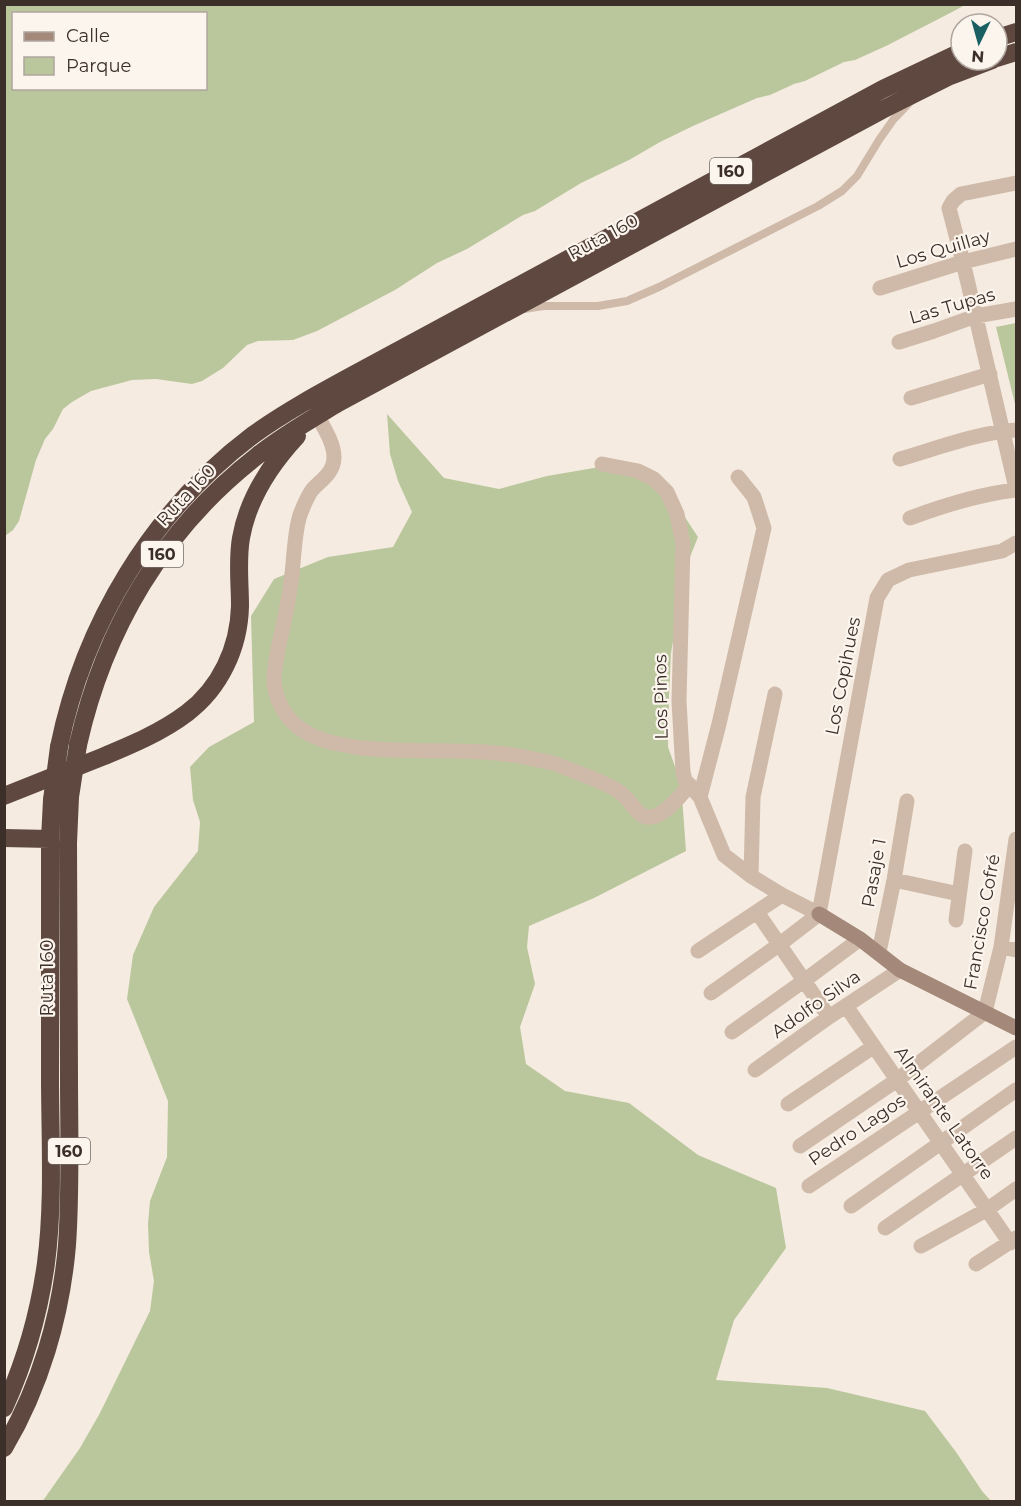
<svg xmlns="http://www.w3.org/2000/svg" width="1021" height="1506" font-family="Montserrat,sans-serif">
  <style>
    .green { fill: #bac79d; fill-rule: evenodd }
    .lines { fill: none; stroke-linecap: round; stroke-linejoin: round }
    .lane { stroke: #cfbaa9; stroke-width: 8 }
    .street { stroke: #cfbaa9; stroke-width: 15 }
    .secondary { stroke: #a4887a; stroke-width: 15 }
    .highway { stroke: #5e4840; stroke-width: 18 }
    .highway-bridge { stroke: #5e4840; stroke-width: 18 }
    .labels { text-anchor: middle; stroke-width: 4.5; stroke-linejoin: round; paint-order: stroke }
    .shield { fill: #fcf5ed; stroke: #766a64; stroke-width: 1.5 }
    .shield-label { font-size: 16px; font-weight: bold; fill: #3c2f2a }
    .street-label { font-size: 18px; fill: #3c2f2a; stroke: #fcf5ed }
  </style>
  <rect width="100%" height="100%" fill="#f5ebe0"/>
  <!-- green -->
  <path class="green" d="M4,5L5,4L965,5L954,11L886,46L855,60L844,62L805,81L794,84L770,95L757,98L693,126L660,142L629,160L581,183L535,211L523,215L467,249L437,263L395,290L317,331L293,340L258,341L247,345L223,368L202,381L192,384L156,379L132,380L91,391L72,402L63,409L53,429L45,439L36,460L19,521L13,530L5,536ZM14,14H206V88H14Z
    M1016,323V408L996,327Z
    M387,414L444,478L499,489L547,476L629,462L671,496L698,537L686,567L671,653L669,695L668,747L681,783L686,851L594,898L529,926L527,947L535,984L520,1027L526,1064L565,1091L629,1103L698,1155L776,1188L786,1248L734,1320L716,1380L827,1388L925,1411L956,1452L982,1491L991,1501L42,1502L80,1448L100,1413L150,1311L154,1281L149,1252L148,1224L150,1201L167,1157L168,1101L127,999L133,955L154,907L198,851L200,822L193,800L190,767L209,747L254,722L251,616L274,579L328,557L393,547L412,512L398,481L390,454Z"/>
  <g class="lines">
    <!-- lane -->
    <path class="lane" d="M524,309L544,306H598L627,301L659,287L818,206L842,191L857,176L879,140L893,120L910,102"/>
    <!-- street -->
    <path class="street" d="M1016,183L961,194L953,201L949,208L963,262L1016,488
      M880,288L963,262L1016,249
      M899,342L934,331L976,316L1016,309
      M911,398L990,374
      M317,415C324,428 334,443 334,457C334,473 321,480 312,490C307,497 303,507 300,515C294,533 294,562 291,582C288,603 284,624 279,644C277,656 274,668 274,680C275,698 284,716 298,727C316,741 341,745 362,748C418,754 474,746 529,758C538,760 547,761 556,764C576,773 599,779 618,791C627,796 632,807 640,814C657,827 679,797 690,785
      M900,459C935,449 980,432 1016,430
      M602,464L638,471L654,479L667,492L677,514L683,544L679,701L683,772L685,780L700,797L724,855L751,876L782,895L819,914
      M910,518C945,505 980,494 1016,490
      M700,797L719,724L764,528L754,497L738,477
      M751,876L753,797L775,694
      M894,880L959,894
      M757,912L829,1017
      M819,914L877,598L888,580L909,570L1002,551L1016,543
      M956,920L965,851
      M1001,947L1016,950
      M698,951L782,895
      M879,952L894,880L907,801
      M711,993L780,944L819,914
      M846,1006L1010,1243
      M732,1032L805,980L860,939
      M755,1070L829,1017L900,970
      M788,1104L873,1047
      M800,1146L897,1080L985,1012L1001,947L1016,839
      M809,1186L1016,1047
      M851,1206L1016,1090
      M885,1228L1016,1138
      M921,1246L988,1209L1016,1189
      M976,1264L1016,1238"/>
    <!-- secondary -->
    <path class="secondary" d="M819,914L860,939L900,970L1016,1028"/>
    <!-- highway -->
    <path class="highway" d="M997,38L1016,32
      M997,58L1016,52
      M78,745C104,629 163,529 257,456C282,436 310,420 338,403L882,110L950,76L992,60
      M59,747C84,624 152,511 253,435C285,412 320,393 355,374L883,89L961,52
      M4,796C37,783 70,770 102,757C131,745 162,732 187,713C220,688 239,648 240,606C240,583 237,561 241,538C248,498 270,465 297,436
      M4,838L50,839
      M4,1408C25,1362 39,1314 46,1263C54,1202 50,1138 50,1076C50,997 50,918 50,839L52,800
      M4,1448C40,1387 61,1316 67,1245C71,1189 69,1132 69,1076C69,998 68,921 68,843L70,797"/>
    <!-- highway-bridge -->
    <path class="highway-bridge" d="M70,797L78,745
      M52,800L59,747"/>
  </g>
  <g class="labels">
    <!-- shield labels -->
    <g class="shield">
      <rect x="710" y="158" width="42" height="26" rx="4.5"/>
      <rect x="141" y="541" width="42" height="26" rx="4.5"/>
      <rect x="48" y="1138" width="42" height="26" rx="4.5"/>
    </g>
    <g class="shield-label">
      <text x="731" y="177">160</text>
      <text x="162" y="560">160</text>
      <text x="69" y="1157">160</text>
    </g>
    <!-- street labels -->
    <g class="street-label">
      <text transform="translate(603 237) rotate(-28)" y="6">Ruta 160</text>
      <text transform="translate(943 249) rotate(-16)" y="6">Los Quillay</text>
      <text transform="translate(952 306) rotate(-16)" y="6">Las Tupas</text>
      <text transform="translate(186 495) rotate(-47)" y="6">Ruta 160</text>
      <text transform="translate(843 676) rotate(-79)" y="6">Los Copihues</text>
      <text transform="translate(661 697) rotate(-91)" y="6">Los Pinos</text>
      <text transform="translate(874 873) rotate(-80)" y="6">Pasaje 1</text>
      <text transform="translate(982 922) rotate(-80)" y="6">Francisco Cofré</text>
      <text transform="translate(47 978) rotate(-90)" y="6">Ruta 160</text>
      <text transform="translate(816 1004) rotate(-35)" y="6">Adolfo Silva</text>
      <text transform="translate(944 1113) rotate(55)" y="6">Almirante Latorre</text>
      <text transform="translate(857 1130) rotate(-34)" y="6">Pedro Lagos</text>
    </g>
  </g>
  <!-- border -->
  <rect width="1021" height="1506" fill="none" stroke="#3c2f2a" stroke-width="12"/>
  <!-- legend -->
  <rect x="12" y="12" width="195" height="78" fill="#fcf5ed" stroke="#afa69f" stroke-width="1.5"/>
  <rect x="24" y="32" width="30" height="9" fill="#a4887a" stroke="#afa69f" stroke-width="1.5"/>
  <text x="66" y="42" font-size="18" fill="#3c2f2a">Calle</text>
  <rect x="24" y="57" width="30" height="18" fill="#bac79d" stroke="#afa69f" stroke-width="1.5"/>
  <text x="66" y="72" font-size="18" fill="#3c2f2a">Parque</text>
  <!-- north arrow -->
  <g transform="translate(979 42) rotate(185)"><circle r="28" fill="#fcf5ed" stroke="#afa69f" stroke-width="1.5"/>
  <path d="M0-4.5L10 22L0 15L-10 22Z" fill="#1a6063"/>
  <text y="-9" font-size="16" font-weight="bold" text-anchor="middle" fill="#3c2f2a">N</text>
  </g>
</svg>
